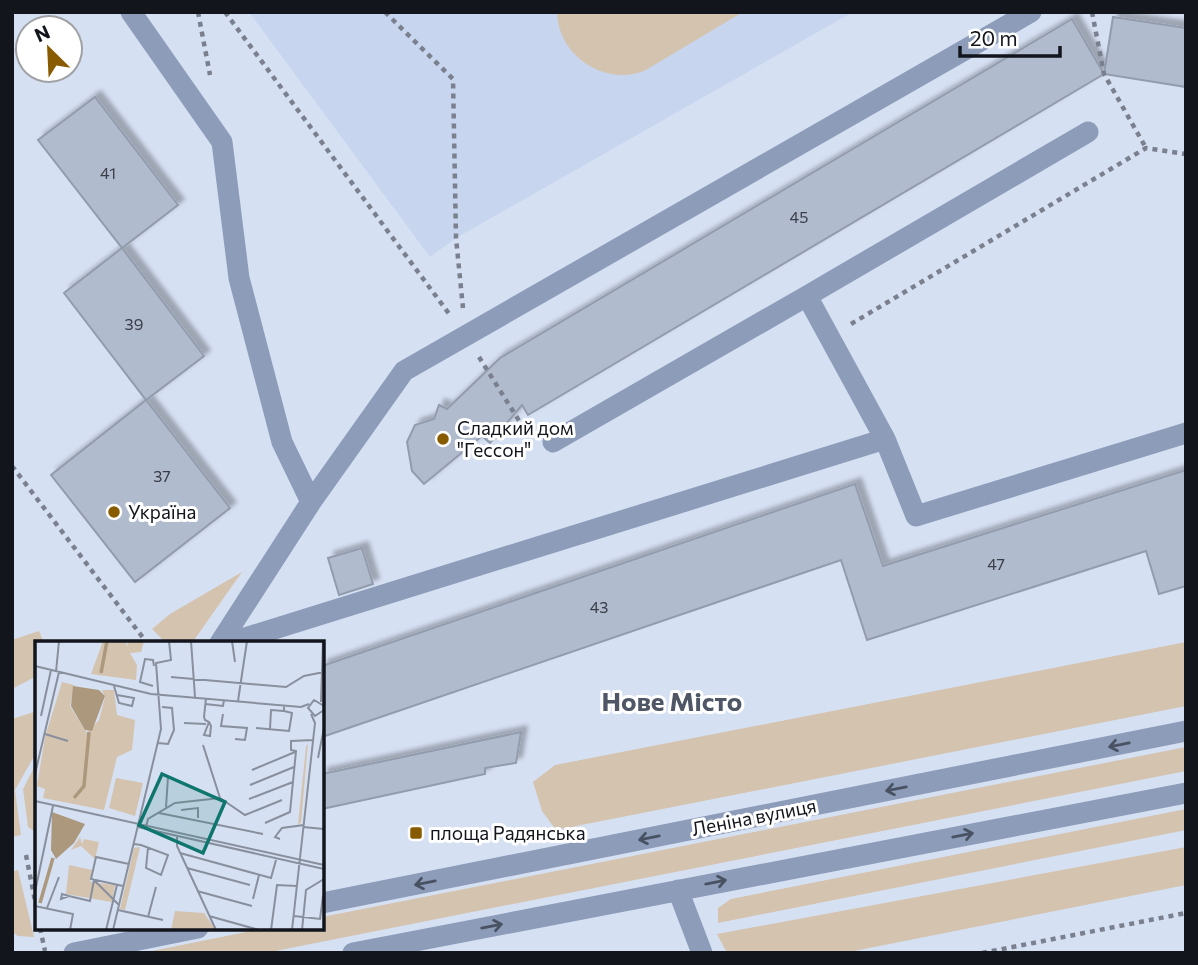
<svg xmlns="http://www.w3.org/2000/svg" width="1198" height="965" font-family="Commissioner,sans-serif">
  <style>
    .built { fill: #c7d5ee }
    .green { fill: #d4c3ae }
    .building { fill: #b1bbce; stroke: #929cad; stroke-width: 2; filter: url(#shadow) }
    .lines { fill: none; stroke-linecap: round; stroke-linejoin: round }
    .path { stroke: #7a808e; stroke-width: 4.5; stroke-dasharray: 5 5; stroke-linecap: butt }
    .minor { stroke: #8c9cb9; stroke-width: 21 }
    .oneway { stroke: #495263 }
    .poi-dot { fill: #895b00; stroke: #fff; stroke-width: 2.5 }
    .labels { text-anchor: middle; stroke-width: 6; stroke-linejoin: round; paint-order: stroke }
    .number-label { font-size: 16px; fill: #3a3e48 }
    .poi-label { font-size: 19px; fill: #12151c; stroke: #fff; text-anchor: start }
    .street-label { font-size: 19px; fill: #12151c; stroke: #fff }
    .district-label { font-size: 26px; font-weight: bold; fill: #4f5767; stroke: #fff }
    .inset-river { fill: none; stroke: #ac987d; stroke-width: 3.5 }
    .inset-road { fill: none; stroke: #888f9d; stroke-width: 2 }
    .view { fill: #0f766e; fill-opacity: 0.15; stroke: #0f766e; stroke-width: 3.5 }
    .inset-edge { fill: none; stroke: #12151c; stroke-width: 3.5 }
  </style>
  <defs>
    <filter id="shadow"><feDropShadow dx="6" dy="-6" stdDeviation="2" flood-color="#0004"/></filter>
  </defs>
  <rect width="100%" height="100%" fill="#d6e0f3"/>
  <!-- built -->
  <path class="built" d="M249,12H853L456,238L430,257Z"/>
  <!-- green -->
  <path class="green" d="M557,12H743L644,71C604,86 558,56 557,12Z
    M242,572L192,643H166L152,629L170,614Z
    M39,631L44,643H37V676L12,689V640Z
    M1186,642V706L556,830L542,811L533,782L555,765Z
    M37,711V751L15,790L21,835L12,837V719Z
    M1186,747V771L265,953H142L266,928H322V917Z
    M37,762V833L28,827L23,789Z
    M1186,809V830L718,923V908L731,899Z
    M1186,847V885L844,953H727L717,934Z
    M18,870L34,937L18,936L12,932V872Z"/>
  <!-- building -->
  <path class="building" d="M1113,17L1186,28V87L1104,74Z
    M1072,19L1104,74L528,415L522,405L490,443L482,436L424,484L412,471L407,442L415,425L434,419L439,405L447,409L500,358Z
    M95,97L178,205L122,248L38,140Z
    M122,248L204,356L146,400L64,293Z
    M146,400L230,508L135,582L51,475Z
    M1186,470V586L1159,594L1146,551L867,640L841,560L322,737V666L855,484L883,566Z
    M362,548L373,584L339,595L328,558Z
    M521,732L516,763L485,768V774L322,809V774Z"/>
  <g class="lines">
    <!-- path -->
    <path class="path" d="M198,12L210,75
      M225,12L450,315
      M385,12L453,79L456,238L463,308
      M1092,12L1104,74L1146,148
      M851,324L1146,148L1186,154
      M479,357L528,435
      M12,466L147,643
      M26,855L37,911
      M40,928L45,951
      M982,953L1186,913"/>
    <!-- minor -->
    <path class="minor" d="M131,12L222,142L239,278L282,442L311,502
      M807,296L1088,132
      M553,442L807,296L885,439
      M220,643L311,502L404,371L1031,12
      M229,643L885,439L916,516L1186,433
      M678,890L702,953
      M322,903L1186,731
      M74,953L198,928
      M353,953L1186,793"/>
  </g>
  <!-- one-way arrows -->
  <defs><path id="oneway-shaft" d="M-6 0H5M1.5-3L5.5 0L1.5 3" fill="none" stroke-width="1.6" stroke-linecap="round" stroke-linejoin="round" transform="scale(1.75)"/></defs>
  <g class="oneway">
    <use href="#oneway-shaft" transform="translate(1119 745) rotate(169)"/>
    <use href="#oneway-shaft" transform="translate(896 789) rotate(169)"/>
    <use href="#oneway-shaft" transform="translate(963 835) rotate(-11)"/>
    <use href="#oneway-shaft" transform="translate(649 838) rotate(169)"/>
    <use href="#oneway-shaft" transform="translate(716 882) rotate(-11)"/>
    <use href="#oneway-shaft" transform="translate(425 883) rotate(169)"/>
    <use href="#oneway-shaft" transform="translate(492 926) rotate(-11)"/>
  </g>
  <!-- markers -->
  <g class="poi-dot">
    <circle cx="443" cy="439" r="7"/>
    <circle cx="114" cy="512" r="7"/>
    <rect x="409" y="826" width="14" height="14" rx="3.5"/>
  </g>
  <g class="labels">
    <!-- number labels -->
    <g class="number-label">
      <text x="108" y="179">41</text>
      <text x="799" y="223">45</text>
      <text x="134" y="330">39</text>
      <text x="162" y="482">37</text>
      <text x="996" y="570">47</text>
      <text x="599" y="613">43</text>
    </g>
    <!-- poi labels -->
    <g class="poi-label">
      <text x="457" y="435">Сладкий дом<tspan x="457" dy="22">"Гессон"</tspan></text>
      <text x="128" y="519">Україна</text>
      <text x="430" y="840">площа Радянська</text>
    </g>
    <!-- street labels -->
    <g class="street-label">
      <text transform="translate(754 817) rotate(-11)" y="7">Леніна вулиця</text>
    </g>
    <!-- district labels -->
    <g class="district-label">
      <text x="672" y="711">Нове Місто</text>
    </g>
  </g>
  <!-- overview -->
  <g transform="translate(35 641)">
    <rect width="289" height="289" fill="#d6e0f3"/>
    <path d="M68,0H91L92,6L93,0H109L106,11L95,12L102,24L101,39L56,33ZM27,41L39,44L35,65L52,92L64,79L70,56L67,49H79L82,74L100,79L97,109L82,116L69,169L8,157L10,148L2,145L10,96ZM273,102L266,182L263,183L271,106ZM81,137L108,142L100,175L74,167ZM45,196L47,203L49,198L64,201L60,218L46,205L36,209ZM105,206L90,269L85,268L99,207ZM34,224L57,229L55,241L80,244L77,261L31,253ZM140,270L169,272L181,289H136Z" fill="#d4c3ae"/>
    <path d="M38,45L64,49L70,55L57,90L50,89L36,65ZM17,171L50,183L39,202L21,218L16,209Z" fill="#ac987d"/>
    <path class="inset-river" d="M66,32L72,0M39,157L49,145L54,91M5,262L18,217"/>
    <path class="inset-road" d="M156,0L160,56M197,0L200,21M0,25L116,53L266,66L274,63M21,31L24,0M136,36L251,46L269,35L289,31M79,45L84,62L97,65L99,57L82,54M118,45L105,41L110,18L118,19L119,25M171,57L169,76L170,79L174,81L176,85L175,95L169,94L174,81M203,60L212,0M286,61L288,0M170,63L188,65L189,59M289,65L279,59L273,67L280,75L289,69M188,73L186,85L212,87L210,99L200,98M6,75L16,29M149,82L171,83M221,87L254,90L257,72L249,70V64M235,88L236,69L249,70M10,93L33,100M123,102L133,103L139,89L137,67L127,66M168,104L185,157M283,117L289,87M217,129L260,111M0,133L24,31M215,144L259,126M214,158L258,141M0,160L289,224M131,166L133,136M146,169L163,167V177M124,172L228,193M230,182L255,171L261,110L256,109V100L278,99M103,186L289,228M111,186L113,178L140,162L185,157L210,174L247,159M268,186L289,188M142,196V205L181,289M245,198L240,196L247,187L269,184M99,203L106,204L133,214L126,234L111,227L113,207M145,212L236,237L241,219M152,227L215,244M88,245L56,238L61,216L94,223M162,250L217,265M0,251L18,165M34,255L27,253L26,258L34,255L55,260L59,239L84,264M218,258L224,234M0,265L38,273L35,289M12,267L24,236M83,269L128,279M174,275L224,289M259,275L285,278L288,255M113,276L121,246M71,289L82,244M78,289L126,88L121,22L136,19L134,0M236,289L242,244L262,245M257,289L280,82L276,73M267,289L271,249L289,238"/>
    <path class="view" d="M127,133L190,161L168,212L104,184Z"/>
    <rect width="289" height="289" class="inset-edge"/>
  </g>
  <!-- border -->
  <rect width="1198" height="965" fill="none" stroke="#12151c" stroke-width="28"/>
  <!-- north arrow -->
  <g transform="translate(49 49) rotate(336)"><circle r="33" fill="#ffffff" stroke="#a0a1a4" stroke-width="2"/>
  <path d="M0-5L12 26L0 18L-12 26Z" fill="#895b00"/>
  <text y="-10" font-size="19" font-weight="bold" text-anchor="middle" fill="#12151c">N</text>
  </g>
  <!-- scale -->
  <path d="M960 46v10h100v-10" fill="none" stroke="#12151c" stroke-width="3.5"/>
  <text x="970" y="46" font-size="21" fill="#12151c" stroke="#ffffff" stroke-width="5" paint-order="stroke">20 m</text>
</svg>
